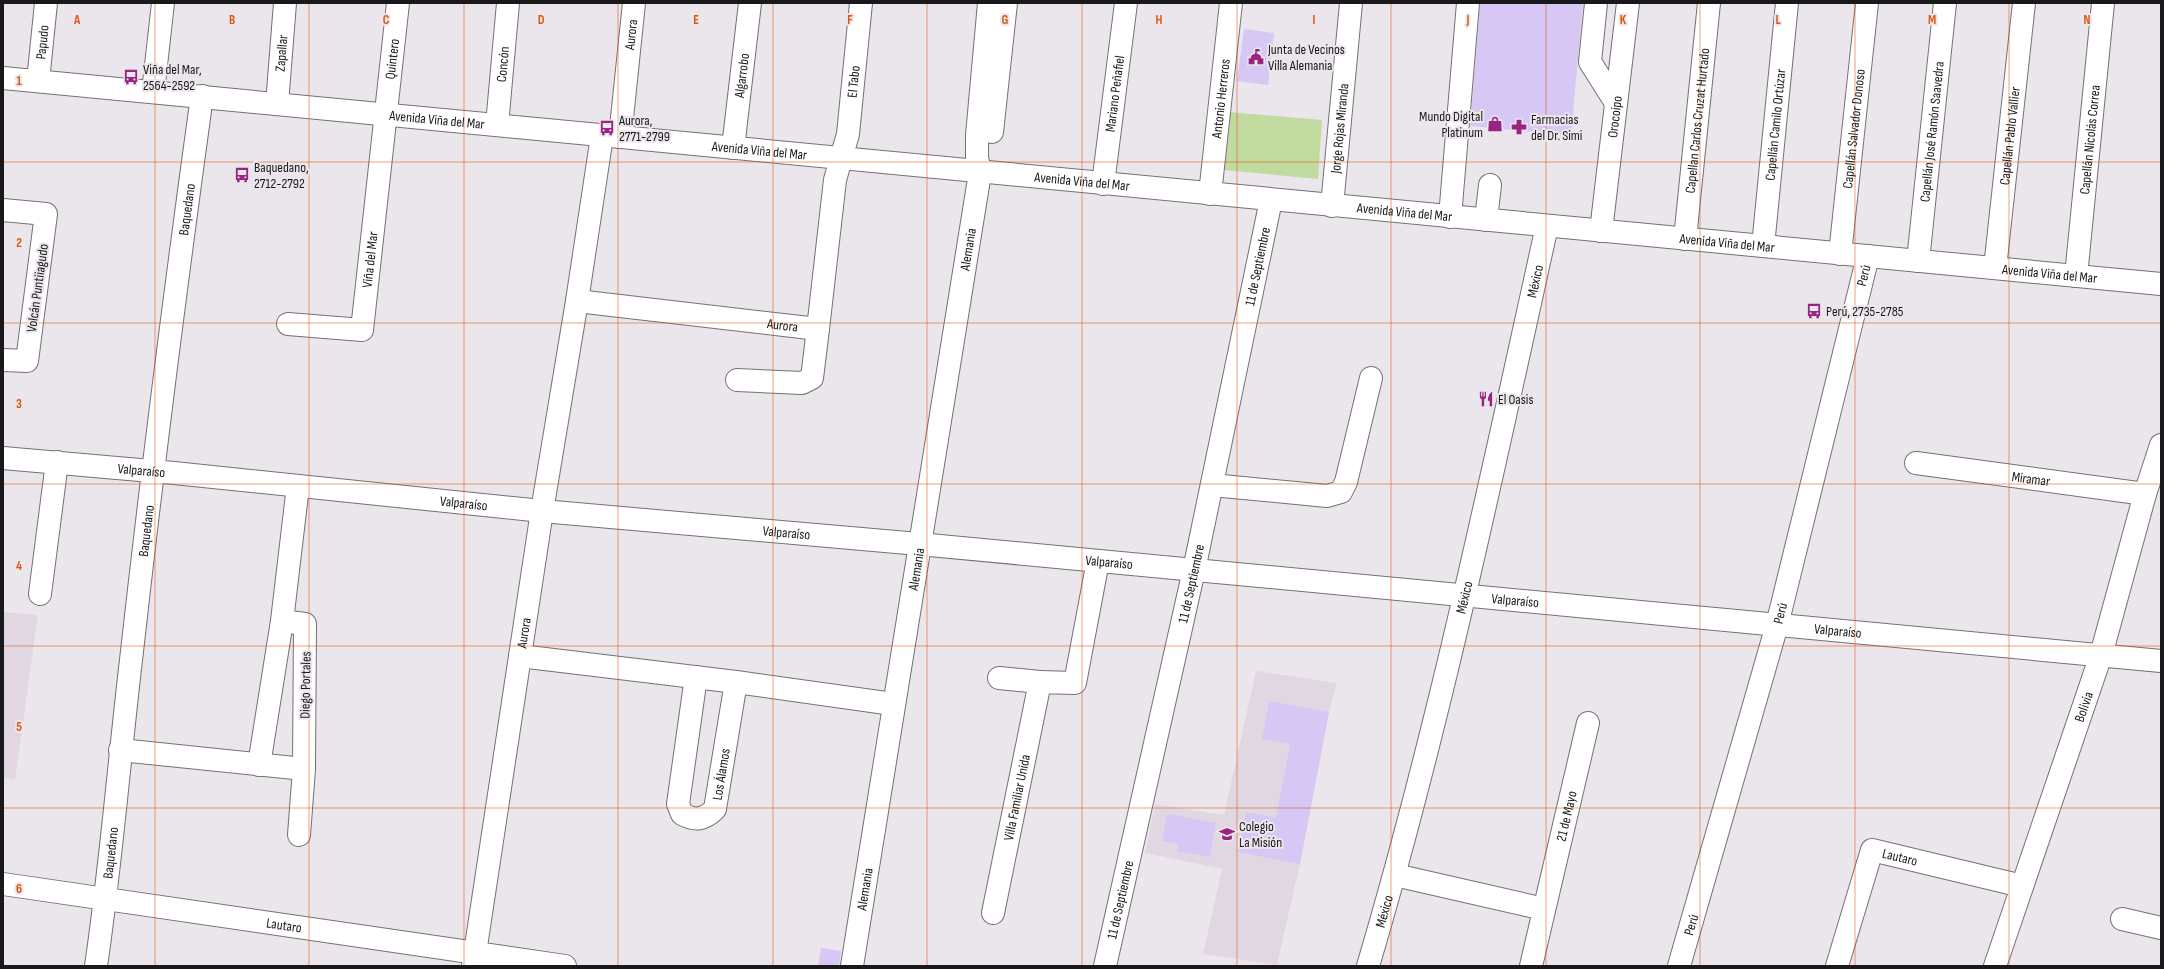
<svg xmlns="http://www.w3.org/2000/svg" width="2164" height="969" font-family="'Sofia Sans Condensed',sans-serif">
  <style>
    .built { fill: #e1d7e3 }
    .green { fill: #c1daa0 }
    .building { fill: #d6c7f4 }
    .lines { fill: none; stroke-linecap: round; stroke-linejoin: round }
    .minor-casing { stroke: #747075; stroke-width: 24 }
    .major-casing { stroke: #747075; stroke-width: 24 }
    .minor { stroke: #fff; stroke-width: 22 }
    .major { stroke: #fff; stroke-width: 22 }
    .grid { fill: none; stroke: #de560d; stroke-width: 1; stroke-opacity: 0.55 }
    .labels { text-anchor: middle; stroke-width: 4; stroke-linejoin: round; paint-order: stroke }
    .street-label { font-size: 14px; fill: #19181a; stroke: #ebe6ec }
    .poi-label { font-size: 14px; fill: #19181a; stroke: #ebe6ec; text-anchor: start }
    .grid-label { font-size: 13px; text-anchor: middle; font-weight: bold; fill: #de560d; stroke: #ebe6ec; stroke-width: 4; stroke-linejoin: round; paint-order: stroke }
  </style>
  <rect width="100%" height="100%" fill="#ebe6ec"/>
  <!-- built -->
  <path class="built" d="M3,612L38,615L15,779L3,778Z
    M1256,671L1337,683L1329,712L1300,864L1277,965L1203,954L1222,869L1145,853L1155,804L1224,815Z"/>
  <!-- green -->
  <path class="green" d="M1229,112L1322,120L1318,179L1224,170Z"/>
  <!-- building -->
  <path class="building" d="M1480,3H1583L1571,136L1470,126Z
    M1244,29L1274,33L1268,85L1237,81Z
    M1269,701L1329,712L1300,864L1238,852L1246,812L1276,818L1290,744L1262,739Z
    M1167,814L1216,823L1210,857L1177,851L1178,844L1162,841Z
    M821,948L841,951L839,966H818Z"/>
  <g class="lines">
    <defs>
      <g id="minor">
        <path d="M1596,3L1590,62L1616,103"/>
        <path id="s1" d="M38,81L46,3"/>
        <path d="M153,92L163,3"/>
        <path id="s2" d="M277,104L285,3"/>
        <path id="s3" d="M497,125L508,3"/>
        <path d="M992,132L1006,3"/>
        <path id="s4" d="M620,137L634,3"/>
        <path id="s5" d="M733,148L750,3"/>
        <path id="s6" d="M1103,184L1126,3"/>
        <path id="s7" d="M1210,194L1231,3"/>
        <path id="s8" d="M1332,206L1351,3"/>
        <path d="M3,210L46,214L27,361L3,360"/>
        <path d="M1450,217L1468,3"/>
        <path d="M1486,220L1490,185"/>
        <path id="s9" d="M1601,231L1628,3"/>
        <path id="s10" d="M1685,239L1709,3"/>
        <path id="s11" d="M1763,246L1787,3"/>
        <path id="s12" d="M1840,254L1867,3"/>
        <path id="s13" d="M1918,261L1945,3"/>
        <path id="s14" d="M1995,268L2024,3"/>
        <path id="s15" d="M2076,276L2103,3"/>
        <path id="s16" d="M577,301L818,329L835,180L848,134L861,3"/>
        <path id="s17" d="M288,324L362,330L398,3"/>
        <path d="M737,380L802,383L812,378L818,329"/>
        <path id="s18" d="M3,458L174,473L542,511L919,544L2161,661"/>
        <path id="s19" d="M1916,463L2145,494"/>
        <path d="M1212,485L1327,496L1341,492L1346,482L1371,378"/>
        <path d="M40,594L57,462"/>
        <path d="M282,621L305,624L304,769L299,835"/>
        <path d="M520,656L736,682L893,704"/>
        <path id="s20" d="M696,677L678,804L682,814C695,821 704,820 715,809L736,682"/>
        <path d="M999,678L1040,682"/>
        <path d="M120,750L304,769"/>
        <path d="M259,765L282,621L298,486"/>
        <path d="M1395,875L1544,909"/>
        <path id="s21" d="M3,884L565,966"/>
        <path id="s22" d="M993,913L1040,682L1075,683L1098,561"/>
        <path d="M2122,919L2161,928"/>
        <path id="s23" d="M96,966C111,864 119,762 131,660C152,472 176,284 202,96"/>
        <path id="s24" d="M473,966L542,511L577,301L602,136"/>
        <path id="s25" d="M852,966L980,173L977,157V135L989,3"/>
        <path id="s26" d="M1105,966L1194,570L1271,200"/>
        <path id="s27" d="M1531,966L1588,723"/>
        <path id="s28" d="M1837,966L1872,850L2022,886"/>
        <path id="s29" d="M1995,966L2101,655L2145,494L2161,445"/>
      </g>
      <g id="major">
        <path id="s30" d="M3,78L2161,284"/>
        <path id="s31" d="M1368,966C1440,723 1492,474 1547,226"/>
        <path id="s32" d="M1679,966L1777,625L1868,256"/>
      </g>
    </defs>
    <!-- minor casing -->
    <use href="#minor" class="minor-casing"/>
    <!-- major casing -->
    <use href="#major" class="major-casing"/>
    <!-- minor -->
    <use href="#minor" class="minor"/>
    <!-- major -->
    <use href="#major" class="major"/>
  </g>
  <!-- grid -->
  <path class="grid" d="M155,3V966M309,3V966M464,3V966M618,3V966M773,3V966M927,3V966M1082,3V966M1237,3V966M1391,3V966M1546,3V966M1700,3V966M1855,3V966M2009,3V966M3,162H2161M3,323H2161M3,484H2161M3,646H2161M3,808H2161"/>
  <!-- icons -->
  <defs>
    <symbol id="civic-bare" viewBox="-9 -9 18 18"><path d="M-.6-6.5H3V-4.5H.6V-3L4-1V1h2V6H-6V1h2V-1L-.6-3ZM-1.2 2.5V6h2.4V2.5Z" fill="#982582" stroke="#ebe6ec" stroke-width="2.5" paint-order="stroke"/></symbol>
    <symbol id="bus-bare" viewBox="-9 -9 18 18"><path d="M-5-6H5V4H4V6H2V4H-2V6H-4V4H-5ZM-3.5-4V0h7V-4ZM-3.5 1.2v1.5H-2V1.2ZM2 1.2v1.5H3.5V1.2Z" fill="#982582" stroke="#ebe6ec" stroke-width="2.5" paint-order="stroke"/></symbol>
    <symbol id="shop-bare" viewBox="-9 -9 18 18"><path d="M-5-2.5h2.3a2.7 3.5 0 0 1 5.4 0H5L5.5 6h-11ZM-1.5-2.5h3a1.5 2.3 0 0 0-3 0Z" fill="#982582" stroke="#ebe6ec" stroke-width="2.5" paint-order="stroke"/></symbol>
    <symbol id="pharmacy-bare" viewBox="-9 -9 18 18"><path d="M-2-6h4v4h4v4h-4v4h-4v-4h-4v-4h4Z" fill="#982582" stroke="#ebe6ec" stroke-width="2.5" paint-order="stroke"/></symbol>
    <symbol id="restaurant-bare" viewBox="-9 -9 18 18"><path d="M-5-6h1v4h1v-4h1v4h1v-4h1v5L-1.5 .5V6h-2V.5L-5-1ZM5-6V6H3V1.5H1.5Q1.5-4 5-6Z" fill="#982582" stroke="#ebe6ec" stroke-width="2.5" paint-order="stroke"/></symbol>
    <symbol id="school-bare" viewBox="-9 -9 18 18"><path d="M0-5L7-2L0 1L-7-2ZM-4 1L0 2.5L4 1V4Q0 6-4 4Z" fill="#982582" stroke="#ebe6ec" stroke-width="2.5" paint-order="stroke"/></symbol>
  </defs>
  <g fill-rule="evenodd">
    <use href="#civic-bare" x="1245" y="46" width="22" height="22"/>
    <use href="#bus-bare" x="120" y="66" width="22" height="22"/>
    <use href="#shop-bare" x="1484" y="113" width="22" height="22"/>
    <use href="#pharmacy-bare" x="1508" y="116" width="22" height="22"/>
    <use href="#bus-bare" x="596" y="117" width="22" height="22"/>
    <use href="#bus-bare" x="231" y="164" width="22" height="22"/>
    <use href="#bus-bare" x="1803" y="300" width="22" height="22"/>
    <use href="#restaurant-bare" x="1475" y="388" width="22" height="22"/>
    <use href="#school-bare" x="1216" y="823" width="22" height="22"/>
  </g>
  <g class="labels">
    <!-- street labels -->
    <g class="street-label">
      <text dy="5" stroke="none"><textPath href="#s4" startOffset="103">Aurora</textPath></text>
      <text dy="5" stroke="none"><textPath href="#s1" startOffset="39">Papudo</textPath></text>
      <text dy="5" stroke="none"><textPath href="#s2" startOffset="51">Zapallar</textPath></text>
      <text dy="5" stroke="none"><textPath href="#s17" startOffset="347">Quintero</textPath></text>
      <text dy="5" stroke="none"><textPath href="#s3" startOffset="61">Concón</textPath></text>
      <text dy="5" stroke="none"><textPath href="#s5" startOffset="73">Algarrobo</textPath></text>
      <text dy="5" stroke="none"><textPath href="#s16" startOffset="493">El Tabo</textPath></text>
      <text dy="5" stroke="none"><textPath href="#s6" startOffset="91">Mariano Peñafiel</textPath></text>
      <text dy="5" stroke="none"><textPath href="#s7" startOffset="96">Antonio Herreros</textPath></text>
      <text dy="5" stroke="none"><textPath href="#s9" startOffset="115">Orocoipo</textPath></text>
      <text dy="5" stroke="none"><textPath href="#s30" startOffset="436">Avenida Viña del Mar</textPath></text>
      <text dy="5" stroke="none"><textPath href="#s10" startOffset="119">Capellan Carlos Cruzat Hurtado</textPath></text>
      <text dy="5" stroke="none"><textPath href="#s11" startOffset="122">Capellán Camilo Ortúzar</textPath></text>
      <text dy="5" stroke="none"><textPath href="#s8" startOffset="78">Jorge Rojas Miranda</textPath></text>
      <text dy="5" stroke="none"><textPath href="#s12" startOffset="126">Capellán Salvador Donoso</textPath></text>
      <text dy="5" stroke="none"><textPath href="#s13" startOffset="130">Capellán José Ramón Saavedra</textPath></text>
      <text dy="5" stroke="none"><textPath href="#s14" startOffset="133">Capellán Pablo Vallier</textPath></text>
      <text dy="5" stroke="none"><textPath href="#s15" startOffset="137">Capellán Nicolás Correa</textPath></text>
      <text dy="5" stroke="none"><textPath href="#s30" startOffset="760">Avenida Viña del Mar</textPath></text>
      <text dy="5" stroke="none"><textPath href="#s30" startOffset="1084">Avenida Viña del Mar</textPath></text>
      <text dy="5" stroke="none"><textPath href="#s23" startOffset="762">Baquedano</textPath></text>
      <text dy="5" stroke="none"><textPath href="#s30" startOffset="1408">Avenida Viña del Mar</textPath></text>
      <text dy="5" stroke="none"><textPath href="#s30" startOffset="1732">Avenida Viña del Mar</textPath></text>
      <text dy="5" stroke="none"><textPath href="#s25" startOffset="726">Alemania</textPath></text>
      <text dy="5" stroke="none"><textPath href="#s17" startOffset="145">Viña del Mar</textPath></text>
      <text dy="5" stroke="none"><textPath href="#s26" startOffset="716">11 de Septiembre</textPath></text>
      <text dy="5" stroke="none"><textPath href="#s30" startOffset="2056">Avenida Viña del Mar</textPath></text>
      <text dy="5" stroke="none"><textPath href="#s32" startOffset="715">Perú</textPath></text>
      <text dy="5" stroke="none"><textPath href="#s31" startOffset="705">México</textPath></text>
      <text transform="translate(37 288) rotate(-82)" y="5">Volcán Puntiiagudo</text>
      <text dy="5" stroke="none"><textPath href="#s16" startOffset="207">Aurora</textPath></text>
      <text dy="5" stroke="none"><textPath href="#s18" startOffset="139">Valparaíso</textPath></text>
      <text dy="5" stroke="none"><textPath href="#s19" startOffset="116">Miramar</textPath></text>
      <text dy="5" stroke="none"><textPath href="#s18" startOffset="463">Valparaíso</textPath></text>
      <text dy="5" stroke="none"><textPath href="#s23" startOffset="438">Baquedano</textPath></text>
      <text dy="5" stroke="none"><textPath href="#s18" startOffset="787">Valparaíso</textPath></text>
      <text dy="5" stroke="none"><textPath href="#s18" startOffset="1111">Valparaíso</textPath></text>
      <text dy="5" stroke="none"><textPath href="#s25" startOffset="402">Alemania</textPath></text>
      <text dy="5" stroke="none"><textPath href="#s26" startOffset="392">11 de Septiembre</textPath></text>
      <text dy="5" stroke="none"><textPath href="#s31" startOffset="381">México</textPath></text>
      <text dy="5" stroke="none"><textPath href="#s18" startOffset="1519">Valparaíso</textPath></text>
      <text dy="5" stroke="none"><textPath href="#s32" startOffset="367">Perú</textPath></text>
      <text dy="5" stroke="none"><textPath href="#s18" startOffset="1843">Valparaíso</textPath></text>
      <text dy="5" stroke="none"><textPath href="#s24" startOffset="337">Aurora</textPath></text>
      <text transform="translate(305 685) rotate(-89)" y="5">Diego Portales</text>
      <text dy="5" stroke="none"><textPath href="#s29" startOffset="274">Bolivia</textPath></text>
      <text dy="5" stroke="none"><textPath href="#s20" startOffset="211">Los Álamos</textPath></text>
      <text dy="5" stroke="none"><textPath href="#s22" startOffset="118">Villa Familiar Unida</textPath></text>
      <text dy="5" stroke="none"><textPath href="#s27" startOffset="154">21 de Mayo</textPath></text>
      <text dy="5" stroke="none"><textPath href="#s23" startOffset="114">Baquedano</textPath></text>
      <text dy="5" stroke="none"><textPath href="#s28" startOffset="150">Lautaro</textPath></text>
      <text dy="5" stroke="none"><textPath href="#s25" startOffset="78">Alemania</textPath></text>
      <text dy="5" stroke="none"><textPath href="#s26" startOffset="68">11 de Septiembre</textPath></text>
      <text dy="5" stroke="none"><textPath href="#s31" startOffset="57">México</textPath></text>
      <text dy="5" stroke="none"><textPath href="#s32" startOffset="43">Perú</textPath></text>
      <text dy="5" stroke="none"><textPath href="#s21" startOffset="284">Lautaro</textPath></text>
    </g>
    <!-- poi labels -->
    <g class="poi-label">
      <text x="1268" y="54">Junta de Vecinos<tspan x="1268" dy="16">Villa Alemania</tspan></text>
      <text x="143" y="74">Viña del Mar,<tspan x="143" dy="16">2564-2592</tspan></text>
      <text x="1483" y="121" text-anchor="end">Mundo Digital<tspan x="1483" dy="16">Platinum</tspan></text>
      <text x="1531" y="124">Farmacias<tspan x="1531" dy="16">del Dr. Simi</tspan></text>
      <text x="619" y="125">Aurora,<tspan x="619" dy="16">2771-2799</tspan></text>
      <text x="254" y="172">Baquedano,<tspan x="254" dy="16">2712-2792</tspan></text>
      <text x="1826" y="316">Perú, 2735-2785</text>
      <text x="1498" y="404">El Oasis</text>
      <text x="1239" y="831">Colegio<tspan x="1239" dy="16">La Misión</tspan></text>
    </g>
  </g>
  <g class="grid-label">
    <text x="77" y="24">A</text>
    <text x="232" y="24">B</text>
    <text x="386" y="24">C</text>
    <text x="541" y="24">D</text>
    <text x="696" y="24">E</text>
    <text x="850" y="24">F</text>
    <text x="1005" y="24">G</text>
    <text x="1159" y="24">H</text>
    <text x="1314" y="24">I</text>
    <text x="1468" y="24">J</text>
    <text x="1623" y="24">K</text>
    <text x="1778" y="24">L</text>
    <text x="1932" y="24">M</text>
    <text x="2087" y="24">N</text>
    <text x="19" y="85">1</text>
    <text x="19" y="247">2</text>
    <text x="19" y="408">3</text>
    <text x="19" y="570">4</text>
    <text x="19" y="731">5</text>
    <text x="19" y="893">6</text>
  </g>
  <!-- border -->
  <rect width="2164" height="969" fill="none" stroke="#19181a" stroke-width="8"/>
</svg>
